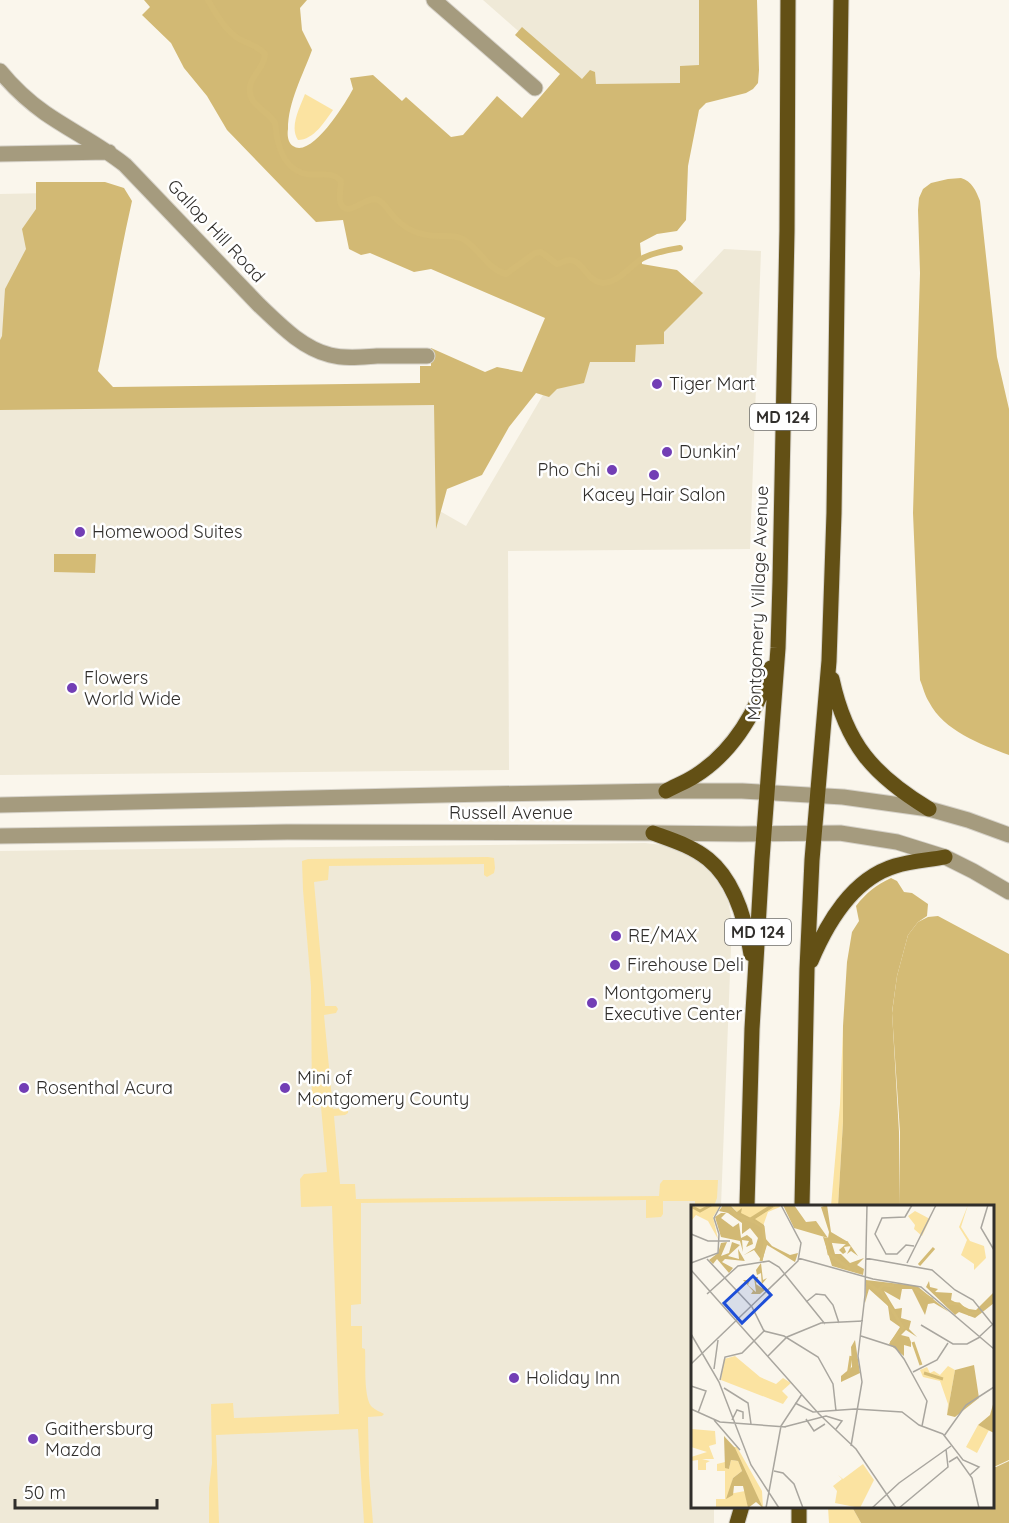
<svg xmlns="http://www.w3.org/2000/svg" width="1009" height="1523" font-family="Quicksand,sans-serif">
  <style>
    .built { fill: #efe9d7 }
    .green { fill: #fbe3a1 }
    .forest { fill: #d2b974 }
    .water { fill: #d4bb75 }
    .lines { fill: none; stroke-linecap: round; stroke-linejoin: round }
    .stream { stroke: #d4bb75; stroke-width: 6 }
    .minor-casing { stroke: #d6d2c9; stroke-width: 17 }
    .major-casing { stroke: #d6d2c9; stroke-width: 17 }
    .minor { stroke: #a59b7e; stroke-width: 15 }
    .major { stroke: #635015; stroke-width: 15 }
    .poi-dot { fill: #723eb5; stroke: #fff; stroke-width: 2 }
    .labels { text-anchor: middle; stroke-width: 5; stroke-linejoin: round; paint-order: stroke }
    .shield { fill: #fff; stroke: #6e6d6b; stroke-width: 1.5 }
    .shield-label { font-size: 16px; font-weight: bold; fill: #302e2b }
    .street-label { font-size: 18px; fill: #302e2b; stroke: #fff }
    .poi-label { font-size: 18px; fill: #302e2b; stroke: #fff; text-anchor: start }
    .inset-river { fill: none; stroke: #d4bb75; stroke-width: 3 }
    .inset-road { fill: none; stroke: #a9a69f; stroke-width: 1.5 }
    .view { fill: #1d4ed8; fill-opacity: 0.15; stroke: #1d4ed8; stroke-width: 3 }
    .inset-edge { fill: none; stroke: #302e2b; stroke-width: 3 }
  </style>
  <rect width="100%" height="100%" fill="#faf6ec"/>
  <!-- built -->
  <path class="built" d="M483,0H750V87L585,90Z
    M50,193L2,403L437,394L438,510L466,526L574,342L639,340L724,249L761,251L750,549L508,551L509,770L0,775V194Z
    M645,843L663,845L682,851L697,860L710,872L720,886L728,901L732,921L721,1206H692V1506L714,1507V1523H0V851Z"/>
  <!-- green -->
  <path class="green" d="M305,94L333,110C325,121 314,140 298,140C289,127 300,107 305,94Z
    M488,857L494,858L495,868L494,873L487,877L484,875V864L329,866L328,880L314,882L325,1006H336L338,1009L336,1013L324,1015L333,1109L345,1108L348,1111V1113L345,1115L334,1116L340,1184H355L356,1199L659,1196L660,1184L663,1180H718L717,1198L714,1206H695V1201H663V1214L661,1217L646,1218V1200L361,1203V1304L351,1305V1326H362V1348L365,1349C366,1362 363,1397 372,1407C375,1410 381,1412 384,1414L382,1416L368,1417L369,1474L373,1523H364L358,1429L216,1435L219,1523H209V1488L212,1463L211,1404L233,1403L234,1418L339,1414L332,1206L301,1207L300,1179L304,1174L327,1172L321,1107H312L311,986L303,890L302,861L308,859Z
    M843,1026V1122L838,1206H831L840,1104Z
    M828,1507H852L861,1523H829Z"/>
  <!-- forest -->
  <path class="forest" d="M144,0H307L300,8L302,30L312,50C303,75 288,102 288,129C287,135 288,143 293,146C312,159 346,102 353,89L350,78L373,75L402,101L406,97L451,137L463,135L497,96L522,118L560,74L515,35L522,27L582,79L590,70L595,72L596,84L680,83V66L699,65V0H757L759,70L758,83L753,89L746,93L706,103L699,110L688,166L686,220L677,231L657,234L640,243L642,264L677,270L703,293L664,332V344L636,345L635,362H590L584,383L557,389L549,397L536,393L509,427L482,475L447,489L436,529L434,405L0,410V340L2,336L5,289L26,249L22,229L36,209V182H105L124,188L132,201C119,258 110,315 98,371L113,387L420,383V366H431V348L485,372L497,367L522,372L545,318L431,269L414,272L370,253L361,255L349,249L343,220L316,222L227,130L207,96L184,68L171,43L142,15L150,7Z
    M891,878L897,881L904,892L912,893L928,904L927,916L918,922L908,935L897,976L892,1012L899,1132L900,1206H838L843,1122V1026L847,962L852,932L859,921L856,906C866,893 876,885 891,878Z
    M1009,1461V1523H861L852,1507L992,1506L993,1467H996Z"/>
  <!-- water -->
  <path class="water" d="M961,178C972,181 976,191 980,201L997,357L1009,409V755C980,744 944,731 929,702C925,696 923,687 920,680L913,513L920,273L918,210L919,198L923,189L931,183L948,179Z
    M54,554H96L95,573L54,572Z
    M938,916L1009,954V1460L996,1466H992V1206H900V1132L892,1013L897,976L908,935L918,922L928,917Z"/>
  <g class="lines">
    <!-- stream -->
    <path class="stream" d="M208,0C216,14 225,30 239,39C249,44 258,46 265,54C264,69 252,74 250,86C247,106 268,110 275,123C276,127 276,133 277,137C280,153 286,167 302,173C315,178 330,169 341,181C341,187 338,199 341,204C348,219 367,194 378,200C385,203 389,212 394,217C399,222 406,228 413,231C420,234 432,236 440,236C448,236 456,235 463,239C479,248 487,269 506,274L535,253L541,252L557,264C562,263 565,260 570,260C584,261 587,283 604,283C619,282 631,265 643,258C655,252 667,250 680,248"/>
    <defs>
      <path id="minor" d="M434,0L535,88
        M0,71C13,87 28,101 45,113C71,131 100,145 125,165L259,305C280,325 302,348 330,355C345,359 361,357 377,356C393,356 410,356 427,356
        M0,154L109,152
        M0,805L486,794L666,791H742L843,797L929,809L968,820L1009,835
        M0,836L287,832L653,833L741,834L840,833L897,842L945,857L973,871L1009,892"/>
      <path id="major" d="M832,679C846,744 873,775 929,809
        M666,791C675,786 686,782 695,776C733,752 757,710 771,668
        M653,833C672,840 692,846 708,859C735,881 746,922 751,954
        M811,961C827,923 852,879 895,866C911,861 929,860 945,857
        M747,1206L752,1029L762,859L778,648L780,582L787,231L788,0
        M802,1206L807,969L812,860L829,661L834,513L841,0
        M737,1523L742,1506
        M799,1523V1506"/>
    </defs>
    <!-- minor casing -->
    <use href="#minor" class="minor-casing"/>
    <!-- major casing -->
    <use href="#major" class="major-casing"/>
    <!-- minor -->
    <use href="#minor" class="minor"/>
    <!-- major -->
    <use href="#major" class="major"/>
  </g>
  <!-- markers -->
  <g class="poi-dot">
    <circle cx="657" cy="384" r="6"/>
    <circle cx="667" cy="452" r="6"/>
    <circle cx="612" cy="470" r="6"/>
    <circle cx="654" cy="475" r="6"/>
    <circle cx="80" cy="532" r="6"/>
    <circle cx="72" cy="688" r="6"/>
    <circle cx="616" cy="936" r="6"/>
    <circle cx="615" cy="965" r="6"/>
    <circle cx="592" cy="1003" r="6"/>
    <circle cx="24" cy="1088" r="6"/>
    <circle cx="285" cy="1088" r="6"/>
    <circle cx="514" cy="1378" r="6"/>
    <circle cx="33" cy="1439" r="6"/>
  </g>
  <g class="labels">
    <!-- shield labels -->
    <g class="shield">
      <rect x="750" y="404" width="66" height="26" rx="4.5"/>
      <rect x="725" y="919" width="66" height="26" rx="4.5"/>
    </g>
    <g class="shield-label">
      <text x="783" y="423">MD 124</text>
      <text x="758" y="938">MD 124</text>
    </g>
    <!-- street labels -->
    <g class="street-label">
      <text transform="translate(216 231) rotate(47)" y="6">Gallop Hill Road</text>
      <text transform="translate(758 603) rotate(-88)" y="6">Montgomery Village Avenue</text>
      <text x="511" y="819">Russell Avenue</text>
    </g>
    <!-- poi labels -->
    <g class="poi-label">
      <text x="669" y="390">Tiger Mart</text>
      <text x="679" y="458">Dunkin'</text>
      <text x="600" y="476" text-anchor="end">Pho Chi</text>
      <text x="654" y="501" text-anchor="middle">Kacey Hair Salon</text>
      <text x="92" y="538">Homewood Suites</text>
      <text x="84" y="684">Flowers<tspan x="84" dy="21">World Wide</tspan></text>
      <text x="628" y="942">RE/MAX</text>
      <text x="627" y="971">Firehouse Deli</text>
      <text x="604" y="999">Montgomery<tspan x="604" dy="21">Executive Center</tspan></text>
      <text x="297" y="1084">Mini of<tspan x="297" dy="21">Montgomery County</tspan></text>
      <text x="36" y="1094">Rosenthal Acura</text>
      <text x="526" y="1384">Holiday Inn</text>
      <text x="45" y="1435">Gaithersburg<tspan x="45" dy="21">Mazda</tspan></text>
    </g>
  </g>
  <!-- overview -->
  <g transform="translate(691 1205)">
    <rect width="303" height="303" fill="#faf6ec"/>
    <path d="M0,0H30L22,12L27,34L17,16L5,10L0,16ZM40,0H88L89,2L77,7L72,21H68L71,25L64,22V27ZM277,0L270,22L279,36L293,41L295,53L283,65V59L270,50L276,35L268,22ZM224,6L239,14L231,31L223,24L224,20L217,11ZM44,151L69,172L85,179L92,173L100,178L91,186L97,192L92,199L30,175L33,154ZM257,161L264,165L256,210L257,199L249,176L232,172L229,165L236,162L239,168L243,166L249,170ZM0,220L1,224L24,226L25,239L18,241L23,254H11L19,256L15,258V265H7V255L0,256V252L16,247L0,242ZM287,220L298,225L286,248L275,242ZM41,242H46L71,286L72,303ZM40,255L47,256L51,266L42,273L38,289L54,286L57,303H25V294H18H34V266H26V259L34,257L38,264ZM172,259L183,275L169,303L144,298L146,286L142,281L151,274L147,270L152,274Z" fill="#fbe3a1"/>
    <path d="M32,0H39L46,7L51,3L50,8L60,13L86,0L64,14L73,20L74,33L81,41L99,50L107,48L104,57L76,40L71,56L63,45L53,50L64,43L67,33L59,23L51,29V18L37,8L28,6ZM136,0L140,27L157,37L167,51L160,46L156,49L160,41L153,42L155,47L152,49L148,45L155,39L140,35L144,49H150L159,58L173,53L166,60L173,64L172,70L141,61L132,32L137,33L138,27L130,2ZM30,8H35L30,13L42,22L48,18L50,33L56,30L61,34L62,39L55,42L58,36L51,35L52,47L49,36L30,32L24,12ZM36,37L30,51L38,48L41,37L49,40L37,51L48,54L47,44L54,56L34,54L31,57L42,63L38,68L26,54L22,59L18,55L27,48L30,38ZM70,58L72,75L76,73L71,79L74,85L69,89H60L62,86L52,75H59L57,80L65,87L63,72H67L65,79L71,83L70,68L66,70L65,65ZM175,75L226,81L258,107L243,98L237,99L234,110L221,84H211L209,95L193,86L204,104L211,103L210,113L220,116L218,124L226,132L215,125L210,130L218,132L220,137V142L213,140V151L198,139L209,122L199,115L197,101L178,84L174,98ZM238,76L239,82L247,84L244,87L261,88L260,95L278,104L285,105L303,87V98L284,113L268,107L264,110L235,82ZM164,135L169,168L150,177V171L161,162L160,142ZM283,160L288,193L264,212L256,210L264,165ZM303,196V228L287,220L299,210ZM33,231L44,243L72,303L65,297L57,303L52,281H43L42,290L35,294L42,273L51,266L47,256L40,255L38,264L34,263Z" fill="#d2b974"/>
    <path d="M92,0H103L115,17L125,16L137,33L103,23Z" fill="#d4bb75"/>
    <path class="inset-river" d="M37,0L46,11L58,15L82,0M0,1L9,6L20,0M59,15L72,22L74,38L70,56M135,33L138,49L159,64M137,36L157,38M228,60L243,43M176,77L187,86L192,80L203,81M224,84L242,95M189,85L212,123L200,138M254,98L268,99L278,109L289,107M222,137L230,160M233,168L252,174M157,171L160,151"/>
    <path class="inset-road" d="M221,0L214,12L191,13L184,29L195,49H206L215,40L223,41M297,0L290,23L303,45M0,29L17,36H39M107,53L182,74L230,82L303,144M174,53L241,65L264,85L282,95L302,120M16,54L61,102L73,126L93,131L127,152L142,179L145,206M0,58L27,48L28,29L23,13L30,0M216,58L245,0M0,65L128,209L165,244L205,303M16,89L47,61L78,56L88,62L134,119M115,97L125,89L134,90L142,100L148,118M230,120L262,139H276L289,132M0,129L28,177L60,260L88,303M170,131L204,142L213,154L236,196L231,221M288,132L303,118M77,151L96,132L130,118L172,116M0,159L107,56L110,38L90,0M23,164L27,135M222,167L246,155L257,138M29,175L34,152L51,148L74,125M0,181L15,186L7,208M33,183L57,198L60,219M104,198L122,207L164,204L211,207L228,220L252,229M0,204L29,217L95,222M115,214L123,226L134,219M23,215L49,245M41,215L46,205L52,207V214M90,221L111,189M93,222L135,211L151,216L145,224M252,229L272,255L288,262L279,270M253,231L275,200L303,182M160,241L171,177L167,151L174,90L176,0M258,257L266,252L281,273L288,303M83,266L92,268L103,279L112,303M75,303L90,221M181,303L208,278L260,241M208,303L257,262L255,244"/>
    <path class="view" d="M62,71L80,90L51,118L33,98Z"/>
    <rect width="303" height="303" class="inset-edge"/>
  </g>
  <!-- scale -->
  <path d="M15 1499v9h142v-9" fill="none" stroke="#302e2b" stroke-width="3"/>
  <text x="24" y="1499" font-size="18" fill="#302e2b" stroke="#ffffff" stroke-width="4.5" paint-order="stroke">50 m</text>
</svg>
